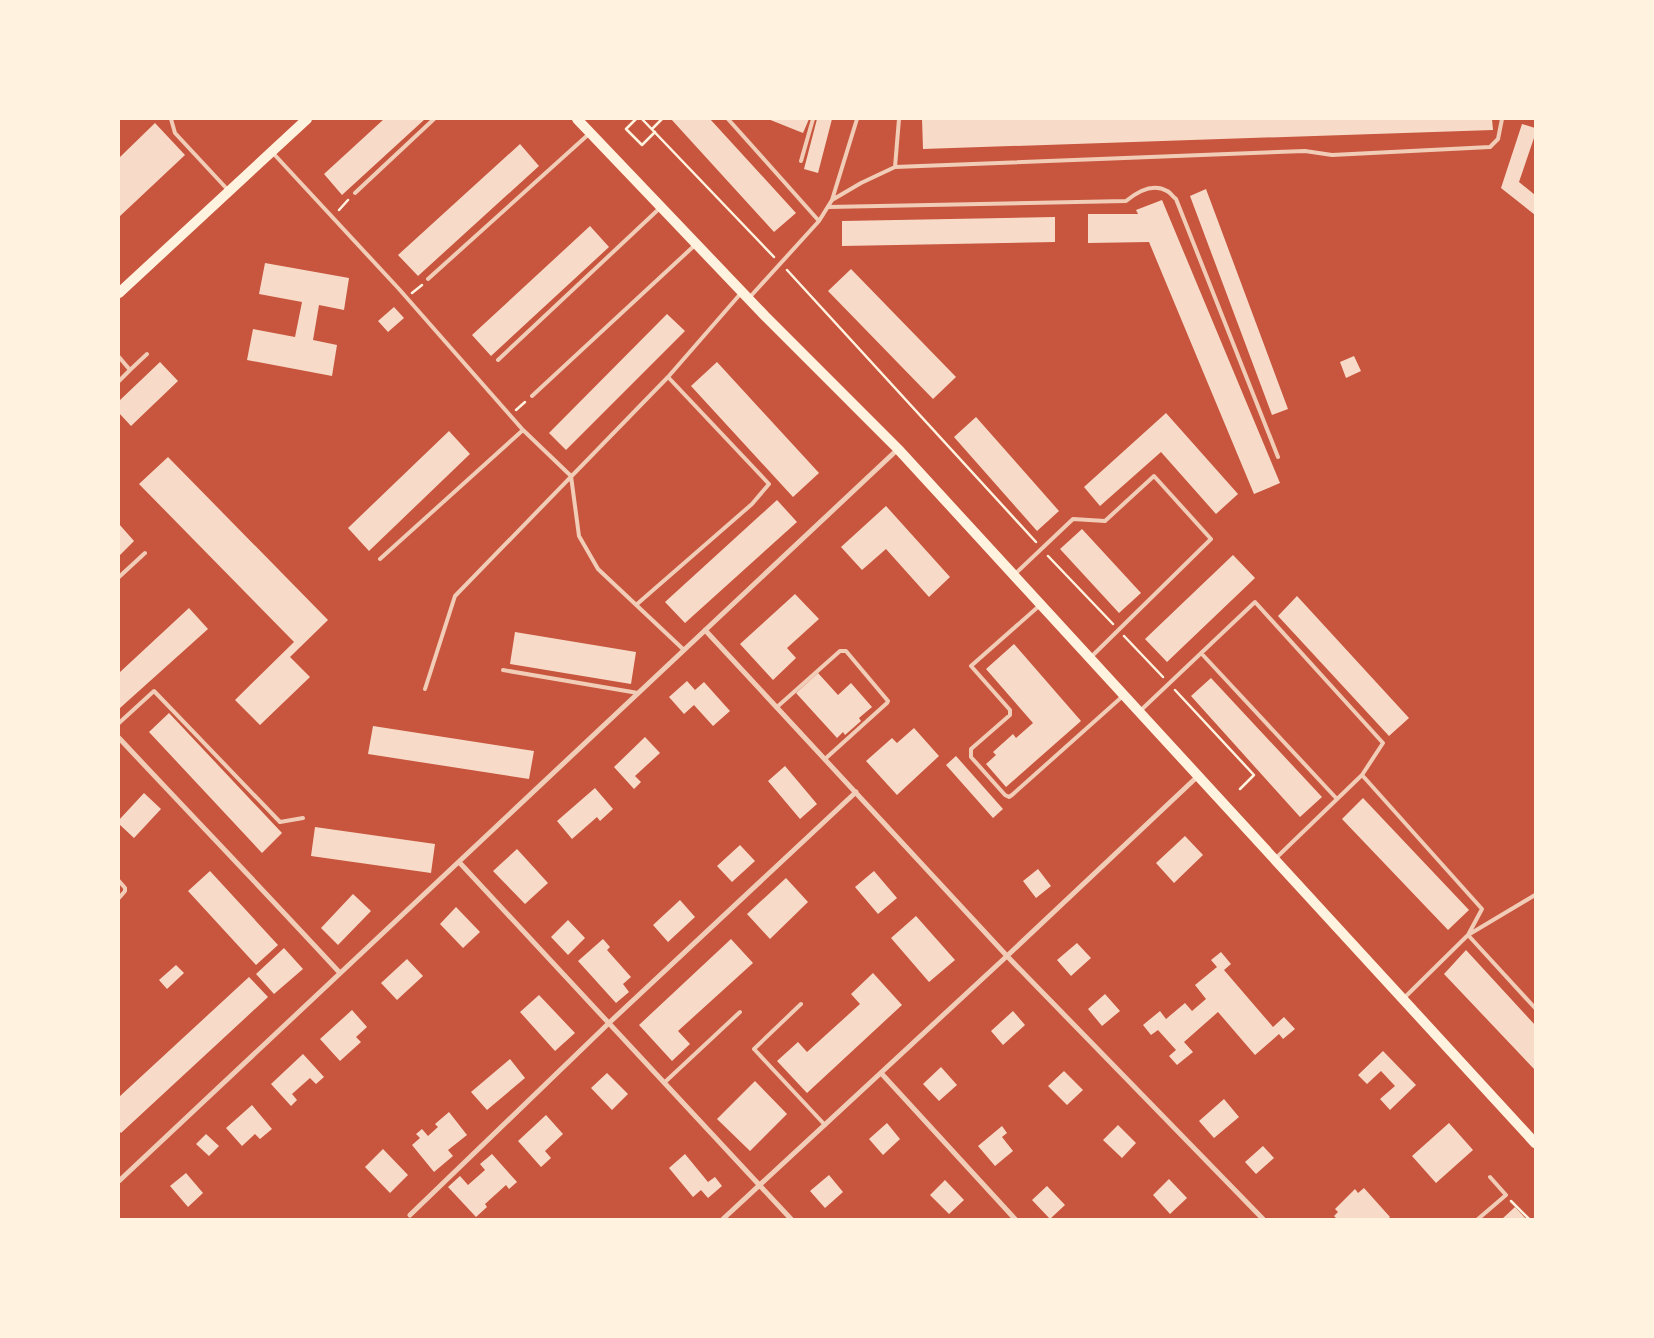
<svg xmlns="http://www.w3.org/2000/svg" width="1654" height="1338" font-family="Inter,sans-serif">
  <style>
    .building { fill: #f7dbc8 }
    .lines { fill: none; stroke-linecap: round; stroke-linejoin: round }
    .path { stroke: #fff3e0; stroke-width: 2.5 }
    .service { stroke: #f1ccb7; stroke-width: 4 }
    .minor { stroke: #f1ccb7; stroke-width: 5 }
    .secondary { stroke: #fff3e0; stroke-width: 10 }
  </style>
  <rect width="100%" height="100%" fill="#c8553d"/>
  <!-- building -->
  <path class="building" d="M384,119H425L342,195L324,174Z
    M671,119H710L796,213L774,232Z
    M768,119H809L803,133Z
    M817,119H832L818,173L804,169Z
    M922,119H1492L1493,130L923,149Z
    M155,123L185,155L119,217V158Z
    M1522,124L1535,128V135L1519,182L1535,195V215L1501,188Z
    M520,144L539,166L418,276L398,255Z
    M1206,189L1288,409L1272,415L1190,196Z
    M1162,200L1280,483L1254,494L1149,242L1088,243V214H1138L1136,210Z
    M1055,217V242L842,246V221Z
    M590,226L609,247L491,356L472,335Z
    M265,263L349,278L344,310L319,305L313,340L337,345L332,376L247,360L253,329L295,337L302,302L259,294Z
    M851,269L956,377L933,399L828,291Z
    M394,307L404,318L388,332L378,321Z
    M667,314L685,331L566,450L549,433Z
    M1354,356L1361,371L1346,378L1340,362Z
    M160,362L178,381L131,426L119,413V401Z
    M717,362L819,473L793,497L691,386Z
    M1166,413L1238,494L1216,514L1161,452L1100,506L1084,487Z
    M976,417L1059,511L1037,531L954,437Z
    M449,431L470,454L369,551L348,528Z
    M168,457L328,620L290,657L310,677L260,725L235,700L294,642L139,484Z
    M777,500L797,522L685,623L665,602Z
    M886,506L950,577L929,597L886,549L862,570L841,547Z
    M119,524L134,541L119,556Z
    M1082,529L1141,593L1119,613L1060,549Z
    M1233,555L1255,578L1167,662L1145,639Z
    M795,594L819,619L787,648L796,658L773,680L740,644Z
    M1297,596L1409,718L1389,736L1278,616Z
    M189,608L208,629L120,708L119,707V673Z
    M515,632L636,652L631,684L510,664Z
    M1014,644L1081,721L1006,787L986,764L996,755L993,752L1013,734L1016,738L1033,723L986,669Z
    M818,673L838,695L851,683L872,707L859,718L861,721L845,735L843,732L837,738L796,693Z
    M1211,678L1322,797L1300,817L1191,696Z
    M687,681L695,690L704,682L730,711L713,726L694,705L684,714L669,697Z
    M169,713L282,833L262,853L149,732Z
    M373,726L534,751L529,779L368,754Z
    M914,728L939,756L897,795L866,761L892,738L897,743Z
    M645,737L660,753L635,776L641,782L634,789L614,767Z
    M956,756L1003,809L993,818L946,765Z
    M785,766L817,804L800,819L768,781Z
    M595,788L613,809L600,821L597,817L572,839L557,821Z
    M144,793L161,809L134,838L119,824V820Z
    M1363,798L1469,910L1448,930L1342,819Z
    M315,827L435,844L431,873L311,856Z
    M1185,836L1203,855L1174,883L1156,863Z
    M740,845L755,861L732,882L717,866Z
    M517,849L548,883L525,904L493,871Z
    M1038,869L1051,886L1036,898L1023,881Z
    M210,871L278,945L256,965L188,891Z
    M874,871L897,898L878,914L855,887Z
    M786,878L808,902L770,939L747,914Z
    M353,894L371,911L338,945L321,928Z
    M680,900L695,917L668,942L653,925Z
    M456,907L480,932L463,948L440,924Z
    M916,916L955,960L929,982L891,938Z
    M568,920L585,938L568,955L551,937Z
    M603,939L610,947L607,950L631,977L623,984L629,992L616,1003L578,961Z
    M731,939L753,963L678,1031L690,1044L672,1061L639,1025Z
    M1077,943L1091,958L1071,976L1057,960Z
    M284,948L303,969L274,994L256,974Z
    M1466,950L1535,1025V1070L1444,974Z
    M1221,952L1231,964L1224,970L1273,1027L1284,1017L1295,1029L1283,1039L1279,1034L1255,1055L1218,1012L1184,1042L1193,1052L1177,1065L1169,1056L1176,1050L1158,1030L1151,1035L1143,1025L1160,1011L1166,1019L1185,1003L1192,1011L1206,999L1195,985L1217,967L1211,960Z
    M407,959L423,976L397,1000L381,983Z
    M176,965L184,973L167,989L159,980Z
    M873,973L902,1005L807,1093L777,1061L798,1042L807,1052L860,1004L851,994Z
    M249,977L268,997L121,1133L119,1131V1097Z
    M1105,994L1120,1011L1102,1026L1088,1009Z
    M539,995L575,1033L555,1051L520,1012Z
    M352,1010L367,1027L356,1037L361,1042L340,1061L320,1039Z
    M1013,1011L1025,1025L1003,1045L991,1031Z
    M1383,1051L1416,1085L1390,1110L1380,1099L1395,1086L1381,1071L1367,1084L1358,1075Z
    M303,1054L324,1077L316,1084L310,1078L292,1094L297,1100L291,1106L271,1084Z
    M510,1059L525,1078L487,1110L471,1092Z
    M941,1067L957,1085L939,1101L923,1084Z
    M1064,1071L1083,1090L1067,1105L1048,1086Z
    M607,1073L628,1094L612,1110L591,1088Z
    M755,1081L787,1114L750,1151L717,1119Z
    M1224,1099L1239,1117L1214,1138L1199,1121Z
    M252,1105L272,1129L260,1139L255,1134L242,1146L226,1128Z
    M449,1112L467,1135L448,1150L453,1156L434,1172L412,1145L420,1138L416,1134L422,1129L428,1136L438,1127L435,1124Z
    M546,1115L563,1134L545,1151L551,1158L541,1167L518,1141Z
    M887,1123L900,1139L883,1155L869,1139Z
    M1449,1123L1473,1150L1436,1183L1412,1156Z
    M1118,1125L1136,1143L1122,1158L1103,1140Z
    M1002,1126L1007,1133L1002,1137L1013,1151L995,1166L978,1146Z
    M206,1134L219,1146L209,1156L196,1144Z
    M1263,1146L1274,1158L1256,1174L1245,1162Z
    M383,1149L408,1175L390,1193L365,1167Z
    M492,1154L517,1182L509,1189L506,1185L485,1204L487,1207L476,1217L448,1187L460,1176L468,1185L485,1170L480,1164Z
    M685,1154L708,1182L715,1177L722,1186L708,1198L701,1190L693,1197L669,1168Z
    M186,1173L203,1193L188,1207L170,1186Z
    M829,1175L843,1192L825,1208L810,1191Z
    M1169,1179L1187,1198L1170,1214L1153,1195Z
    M945,1180L964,1200L949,1214L930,1195Z
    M1047,1186L1065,1205L1050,1219L1032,1200Z
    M1364,1188L1390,1217L1388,1219H1337L1334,1216L1338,1212L1335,1209L1355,1189L1358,1193Z
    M1515,1207L1526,1219H1502Z"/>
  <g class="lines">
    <!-- path -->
    <path class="path" d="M636,119L626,129L642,145L655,132
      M642,119L774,257
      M652,129L662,119
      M339,210L348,200
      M787,270L1036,542
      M412,293L422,285
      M516,410L525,402
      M1048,556L1113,624
      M1124,636L1163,677
      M1175,690L1254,775L1240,789
      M1511,1201L1529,1219"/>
    <!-- service -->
    <path class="service" d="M171,119L175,133L228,190
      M728,119L819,221
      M272,152L399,289L523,430L571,476L579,536L598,569L684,650
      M801,161L813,119
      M895,167L899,119
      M355,193L434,119
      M832,200L861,183L895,167L1305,151L1332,155L1490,147L1498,139L1502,119
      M828,207L1126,201C1137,192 1153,183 1167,191C1170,192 1173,197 1176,199L1278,457
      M428,279L590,133
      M749,298L819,221L832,200L857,119
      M119,357L130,370L147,354
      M498,360L661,207
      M668,377L742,292
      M119,381L130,370
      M532,396L695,245
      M380,559L523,430
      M1014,575L1073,519L1105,521L1154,476L1211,539L1090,658
      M119,577L145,553
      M1039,606L971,666L1010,710V715L971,749V757L1005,795L1009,797L1012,795L1124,695
      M1201,653L1337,799
      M503,670L638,693
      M425,689L455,596L668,377L769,484L752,504L636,605
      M777,707L840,651H846L888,701L887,703L825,759
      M1140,711L1255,602L1383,743L1362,775
      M119,723L154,691L280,822L303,818
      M1276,858L1362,775L1482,909L1468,935L1535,1008
      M119,881L125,888V891L119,898
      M1403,999L1468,935L1535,895
      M801,1004L754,1049L825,1125
      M665,1082L740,1012
      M1478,1219L1506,1195L1490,1177"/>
    <!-- minor -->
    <path class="minor" d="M705,630L1007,956L1263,1219
      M119,738C193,817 267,894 340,973
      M459,862L791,1219
      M881,1073L1015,1219
      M119,1181L898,449
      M410,1215L610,1022L856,792
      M723,1219L1007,956L1198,776"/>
    <!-- secondary -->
    <path class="secondary" d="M577,119L765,316L898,449L1535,1143
      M119,293L307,119"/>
  </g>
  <!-- border -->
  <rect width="1654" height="1338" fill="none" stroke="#fff3e0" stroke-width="240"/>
</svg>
